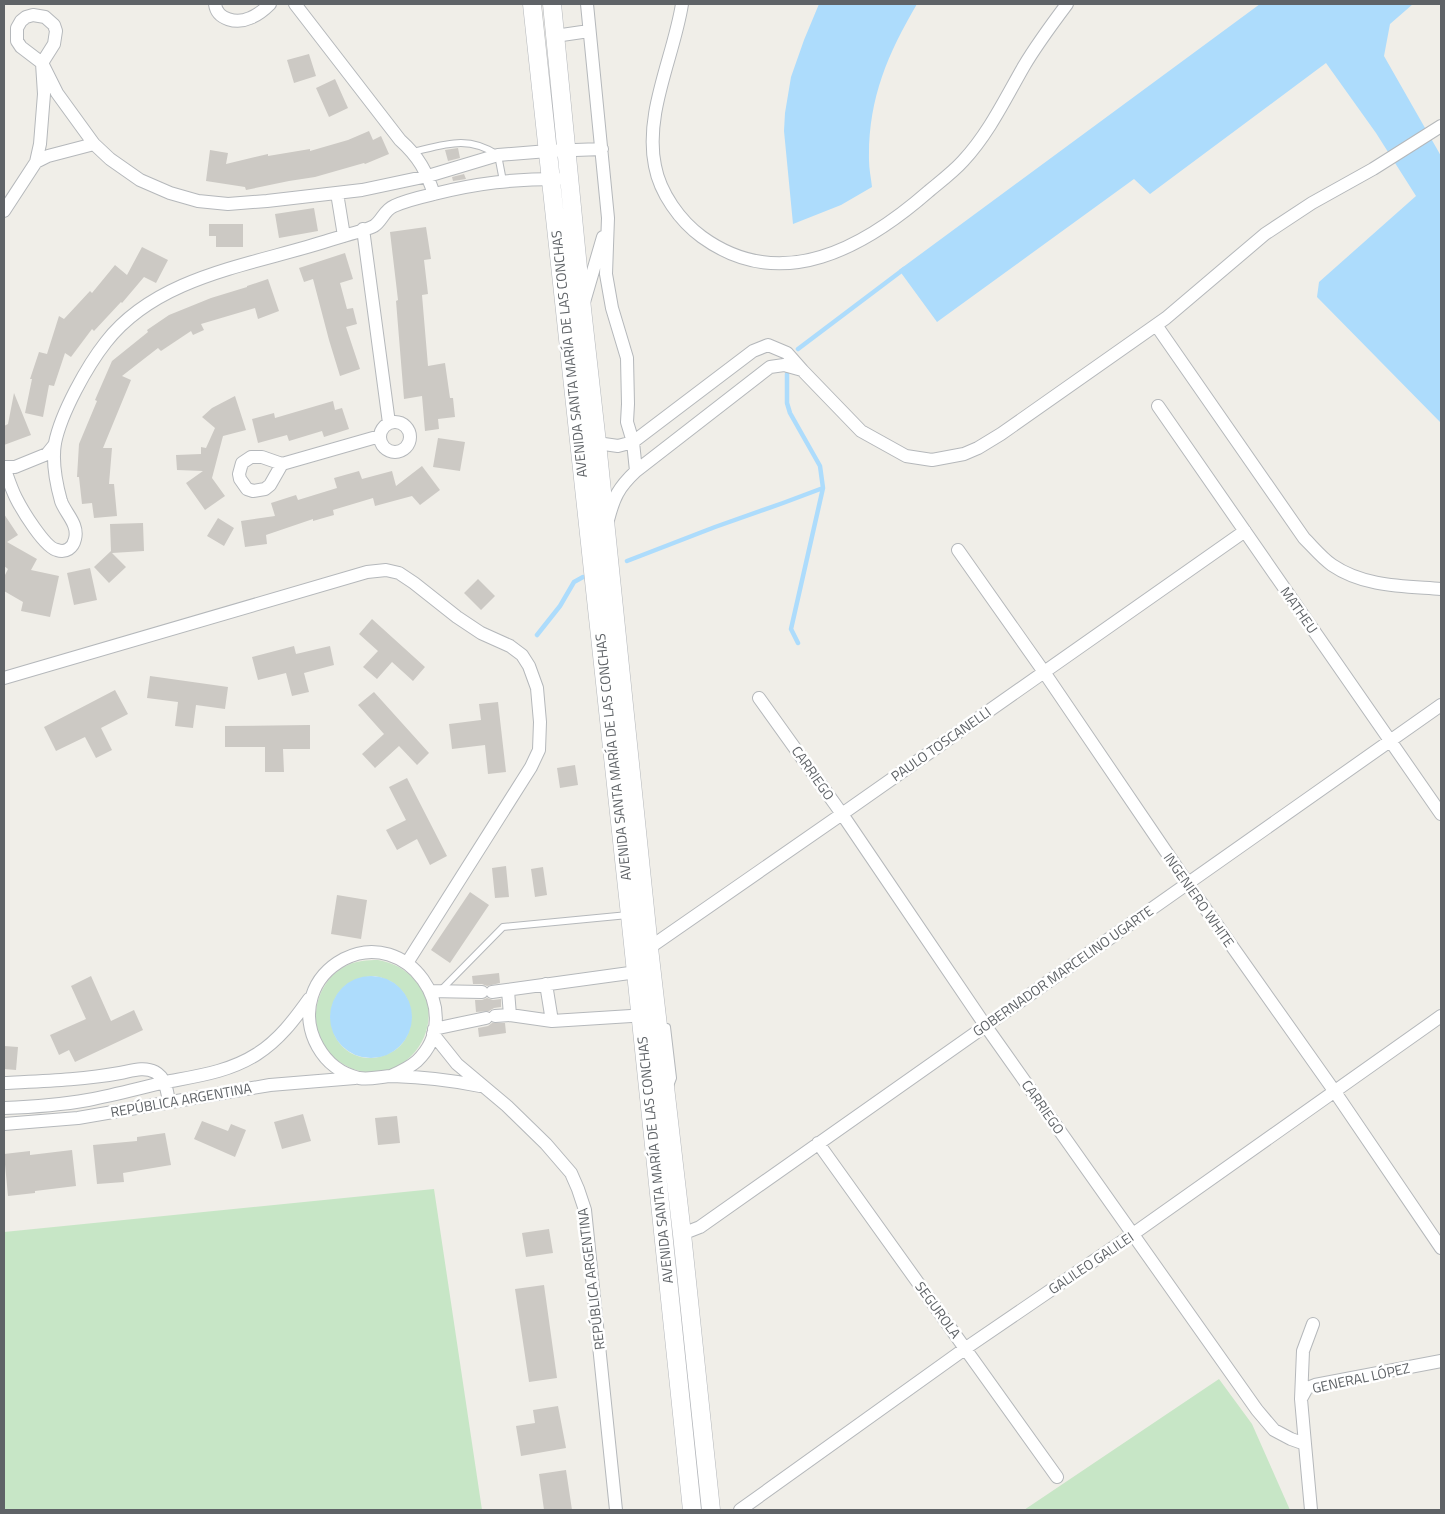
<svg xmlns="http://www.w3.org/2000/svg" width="1445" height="1514" font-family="'Titillium Web',sans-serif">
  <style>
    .green { fill: #c7e6c6; fill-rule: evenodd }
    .water { fill: #addcfc }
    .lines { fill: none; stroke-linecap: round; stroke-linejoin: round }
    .stream { stroke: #addcfc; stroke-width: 4.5 }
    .building { fill: #ccc9c4 }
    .service-casing { stroke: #b5b8bb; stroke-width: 8 }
    .minor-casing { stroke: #b5b8bb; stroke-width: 14 }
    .secondary-casing { stroke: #b4b7bb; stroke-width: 19 }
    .service { stroke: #fff; stroke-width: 6 }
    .minor { stroke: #fff; stroke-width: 12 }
    .secondary { stroke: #fff; stroke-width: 18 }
    .labels { text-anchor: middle; stroke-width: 5; stroke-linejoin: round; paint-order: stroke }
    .street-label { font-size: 14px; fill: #5f6367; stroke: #fff }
  </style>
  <rect width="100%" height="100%" fill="#f0eee8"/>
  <!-- green -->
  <path class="green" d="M378,960C383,961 388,962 392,964C401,967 408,973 414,979C456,1024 400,1098 343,1064C330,1057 320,1043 317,1028C311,998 330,965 362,961C367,960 373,960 378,960ZM375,976C383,978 390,980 396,985C415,1000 416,1029 400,1046C393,1053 382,1057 373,1058C320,1060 313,978 375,976Z
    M434,1189L482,1510H4V1232Z
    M1219,1379L1252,1424L1290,1510H1024Z"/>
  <!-- water -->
  <path class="water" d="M819,4H917C887,55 868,100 869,160C869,169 871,178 872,187L841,205L793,224L784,131L785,113L791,77L804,40Z
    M1260,4H1413L1390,24L1384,56L1441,156V423L1317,297L1319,282L1416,196L1376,133L1326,63L1150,194L1134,179L937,322L899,270Z
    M330 1017a41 41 0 1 1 82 0a41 41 0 1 1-82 0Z"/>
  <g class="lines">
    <!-- stream -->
    <path class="stream" d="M798,349L904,269
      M787,374V403L790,413L820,466L823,488
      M627,561L715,527L783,503L823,488L791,629L798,643
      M537,635L560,606L574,582L583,577"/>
  </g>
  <!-- building -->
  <path class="building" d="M309,54L316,76L294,83L287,60Z
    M335,79L348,108L329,117L316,88Z
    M369,131L373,140L381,136L389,154L365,164L364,163L315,177L289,181L246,190L245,187L206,181L210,150L228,153L226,164L268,154V156L310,149V151L348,140Z
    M458,148L460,158L448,161L445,150Z
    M464,174L466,179L453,181L452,177Z
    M314,208L318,231L279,238L275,214Z
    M209,224H243V247H216V236H209Z
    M426,227L431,259L424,260L428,294L422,295L428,366L445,363L450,398H453L455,417L438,419L439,429L425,431L422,396L404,399L396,301L398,300L390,232Z
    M142,247L168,260L156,283L144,277L122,303L121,302L94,331L92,329L71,357L65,353L54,386L49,385L43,417L25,413L32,379H30L39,352L47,354L59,316L64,319L90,291L92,293L115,265L127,275Z
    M345,253L353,279L340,283L347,309L353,308L357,324L346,327L360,369L340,376L329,340L313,279L304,282L299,268Z
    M268,279L279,311L258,319L255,308L201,324L204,330L193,335L191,331L161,351L158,348L122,376L131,380L103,448H112L109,484H114L117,516L94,518L92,503L82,504L79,477H77L79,444L97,401L95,400L112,361L148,332L147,330L169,315L211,298L247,287V286Z
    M14,393L31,435L4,445V426L8,424Z
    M235,396L246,430L223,436L212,478L225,496L205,510L186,483L203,471L177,470L176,455L201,454V447L206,448L215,428L202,417L212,408Z
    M333,401L335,410L342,408L349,429L324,437L322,431L289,441L287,435L258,443L252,419L274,413L275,418Z
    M438,438L465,442L460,471L433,467Z
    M422,466L440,490L420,505L412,496L375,506L373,498L333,510L334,515L313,521V519L266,535L267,544L245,547L241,521L275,516L271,503L296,495L298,500L337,488L334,478L359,471L362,479L392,471L396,486Z
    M4,514L18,535L7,542L37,559L31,570L59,576L50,617L21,611L23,602L4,591V577L8,569L4,566Z
    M218,518L234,528L224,546L207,536Z
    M143,523L144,551L112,553L126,567L109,583L94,567L111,551L110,524Z
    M90,568L97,600L74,605L67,573Z
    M478,579L495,596L481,610L464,593Z
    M372,619L425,667L413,681L392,662L377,679L363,667L378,651L359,634Z
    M294,646L296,654L330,646L334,665L304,673L309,692L292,696L286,673L258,680L252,657Z
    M150,676L228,687L225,709L196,705L193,728L175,726L178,702L147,698Z
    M115,690L128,714L101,728L112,750L96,758L85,737L56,751L44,727Z
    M374,692L429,753L417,765L399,746L375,768L362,754L384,734L358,705Z
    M498,702L506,772L488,774L485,745L452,749L449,724L481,720L479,704Z
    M310,725V749H283L284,772H265V747H225V726Z
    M575,765L578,785L560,788L557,768Z
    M407,778L447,856L430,865L417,839L397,850L386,830L406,820L389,787Z
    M506,866L509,897L495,898L492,868Z
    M543,867L547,895L535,897L531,869Z
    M470,892L489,905L450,963L431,950Z
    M337,895L367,900L361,939L331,934Z
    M499,973L500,983L487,986L482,984H473L472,976Z
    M91,976L111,1021L134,1010L143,1030L75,1062L69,1050L59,1055L50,1035L86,1019L71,986Z
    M487,998L493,1000L501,999V1007L494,1008L489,1011L476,1012L475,1000H482Z
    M492,1023H505L506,1033L479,1037L478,1028L488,1026Z
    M4,1046L18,1047L16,1070L4,1069Z
    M303,1114L311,1141L282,1149L274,1122Z
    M397,1116L400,1143L378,1145L375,1118Z
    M202,1121L228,1131L231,1124L246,1130L235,1157L194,1139Z
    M165,1133L171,1165L123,1173L124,1182L97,1184L93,1145L137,1141V1137Z
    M72,1150L76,1186L35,1191V1193L8,1196L4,1154L30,1151V1155Z
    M549,1229L553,1253L526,1257L522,1233Z
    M544,1285L557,1378L529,1382L515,1289Z
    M558,1406L566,1448L521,1456L516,1426L535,1423L533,1410Z
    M566,1470L572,1510H544L539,1474Z"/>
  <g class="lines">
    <defs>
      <path id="service" d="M413,152C446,144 468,135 498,155L503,181
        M440,991L503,927L628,915
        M667,1027L673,1078L670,1086"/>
      <path id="minor" d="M215,4C217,20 237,24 250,18C258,15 264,10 270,4
        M295,4L400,140C419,157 426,171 434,194
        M587,4L608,218L606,274L612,308L627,358L628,404L627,422L633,442L636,471
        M682,4C674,56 644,113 655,166C660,193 680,221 702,237C782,295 865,247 929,191C941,181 953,172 963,161C989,133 1005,99 1024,66C1037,44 1052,24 1067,4
        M555,36L589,31
        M94,144L48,156L36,162L40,144L44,94L42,63L54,44L56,31L54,25L45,17L33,15L26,17L21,21L17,28V41L21,47L42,63L57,93L94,144L110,159L140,180L170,193L198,201L228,204L267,201L362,190L428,176L498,155L548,151L602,149
        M337,193L344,236
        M4,211L36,162
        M363,229L389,423
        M584,302L603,237
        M1156,325L1304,538C1313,547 1322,558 1332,565C1364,587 1404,586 1441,589
        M802,370L861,431L906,456L932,460L964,454L978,448L1001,434L1166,318L1265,234L1312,203L1373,169L1441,126
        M1158,406L1441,814
        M380 437a15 15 0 1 1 30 0a15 15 0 1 1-30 0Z
        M597,443L618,446L633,442L753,351L768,345L787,353L802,370L784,365L770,367L636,471C618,488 614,497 608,520
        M282,464L270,485L265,489L253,491L247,489L240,479L239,474L242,463L251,457H262L282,464L380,436
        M4,467C8,478 11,488 16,498C22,510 45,548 57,550C66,553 73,548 75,539C79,524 65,513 61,501C56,483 52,461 55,443C61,413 87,366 106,342C158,275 254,265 330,240C342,236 364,231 374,226C382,221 384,210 394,206C407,200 421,197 434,194C478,183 513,179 558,179
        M4,467H15L47,454L55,444
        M958,550L1044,672L1188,884L1335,1092L1441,1248
        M4,678L367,572L386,570L399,573L414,583L457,617L481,633L510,646L522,655L529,666L537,688L540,722L539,750L531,767L407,963
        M759,698L842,814L985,1025L1257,1410L1274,1430L1291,1439L1305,1444L1311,1510
        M644,949L649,948L842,814L1245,531
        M546,984L552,1021
        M430,991L482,992
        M508,991L510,1015
        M492,992L644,971
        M495,1016L510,1015L552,1021L647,1015
        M434,1029L486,1018
        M433,1034L457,1064L507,1106L546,1144L571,1173L578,1189L585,1210L616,1510
        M391,1076C400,1072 409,1068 417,1061C468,1012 406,927 344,959C329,967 317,980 312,996C301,1030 323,1070 359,1078C371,1080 382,1076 393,1076C423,1077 451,1080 480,1086
        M4,1083C43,1081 82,1080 120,1073C131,1071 144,1066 155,1072C166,1078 167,1091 169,1102
        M4,1108C32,1107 60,1105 88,1100C114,1095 140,1088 166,1082C197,1076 229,1072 257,1054C279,1040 294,1020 309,999
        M4,1124L78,1118L270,1085L355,1078
        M818,1143L1057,1477
        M682,1234L700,1227L1441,705
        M1301,1399L1303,1351L1313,1324
        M1305,1444L1301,1399L1307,1388L1315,1385L1441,1361
        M740,1510L966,1348L1133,1234L1441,1016"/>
      <path id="secondary" d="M532,4L630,915L692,1510
        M552,4L582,309L597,443L649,948L682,1234L711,1510"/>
    </defs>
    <!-- service casing -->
    <use href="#service" class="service-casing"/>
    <!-- minor casing -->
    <use href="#minor" class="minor-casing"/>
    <!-- secondary casing -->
    <use href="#secondary" class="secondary-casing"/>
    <!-- service -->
    <use href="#service" class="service"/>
    <!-- minor -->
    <use href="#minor" class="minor"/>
    <!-- secondary -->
    <use href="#secondary" class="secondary"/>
  </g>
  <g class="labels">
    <!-- street labels -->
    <g class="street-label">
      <text transform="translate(569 354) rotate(-96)" y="5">AVENIDA SANTA MARÍA DE LAS CONCHAS</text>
      <text transform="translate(1299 610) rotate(55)" y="5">MATHEU</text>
      <text transform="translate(941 744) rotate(-35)" y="5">PAULO TOSCANELLI</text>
      <text transform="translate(613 757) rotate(-96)" y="5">AVENIDA SANTA MARÍA DE LAS CONCHAS</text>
      <text transform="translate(813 773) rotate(55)" y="5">CARRIEGO</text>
      <text transform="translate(1199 900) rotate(55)" y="5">INGENIERO WHITE</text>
      <text transform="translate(1063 971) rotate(-35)" y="5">GOBERNADOR MARCELINO UGARTE</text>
      <text transform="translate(181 1100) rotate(-10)" y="5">REPÚBLICA ARGENTINA</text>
      <text transform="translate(1043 1107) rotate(55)" y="5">CARRIEGO</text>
      <text transform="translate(655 1160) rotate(-96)" y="5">AVENIDA SANTA MARÍA DE LAS CONCHAS</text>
      <text transform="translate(1091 1263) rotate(-34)" y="5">GALILEO GALILEI</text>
      <text transform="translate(591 1279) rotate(-97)" y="5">REPÚBLICA ARGENTINA</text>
      <text transform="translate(938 1310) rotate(54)" y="5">SEGUROLA</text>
      <text transform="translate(1361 1378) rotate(-12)" y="5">GENERAL LÓPEZ</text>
    </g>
  </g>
  <!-- border -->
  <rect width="1445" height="1514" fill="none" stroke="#5f6367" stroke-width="10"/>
</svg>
